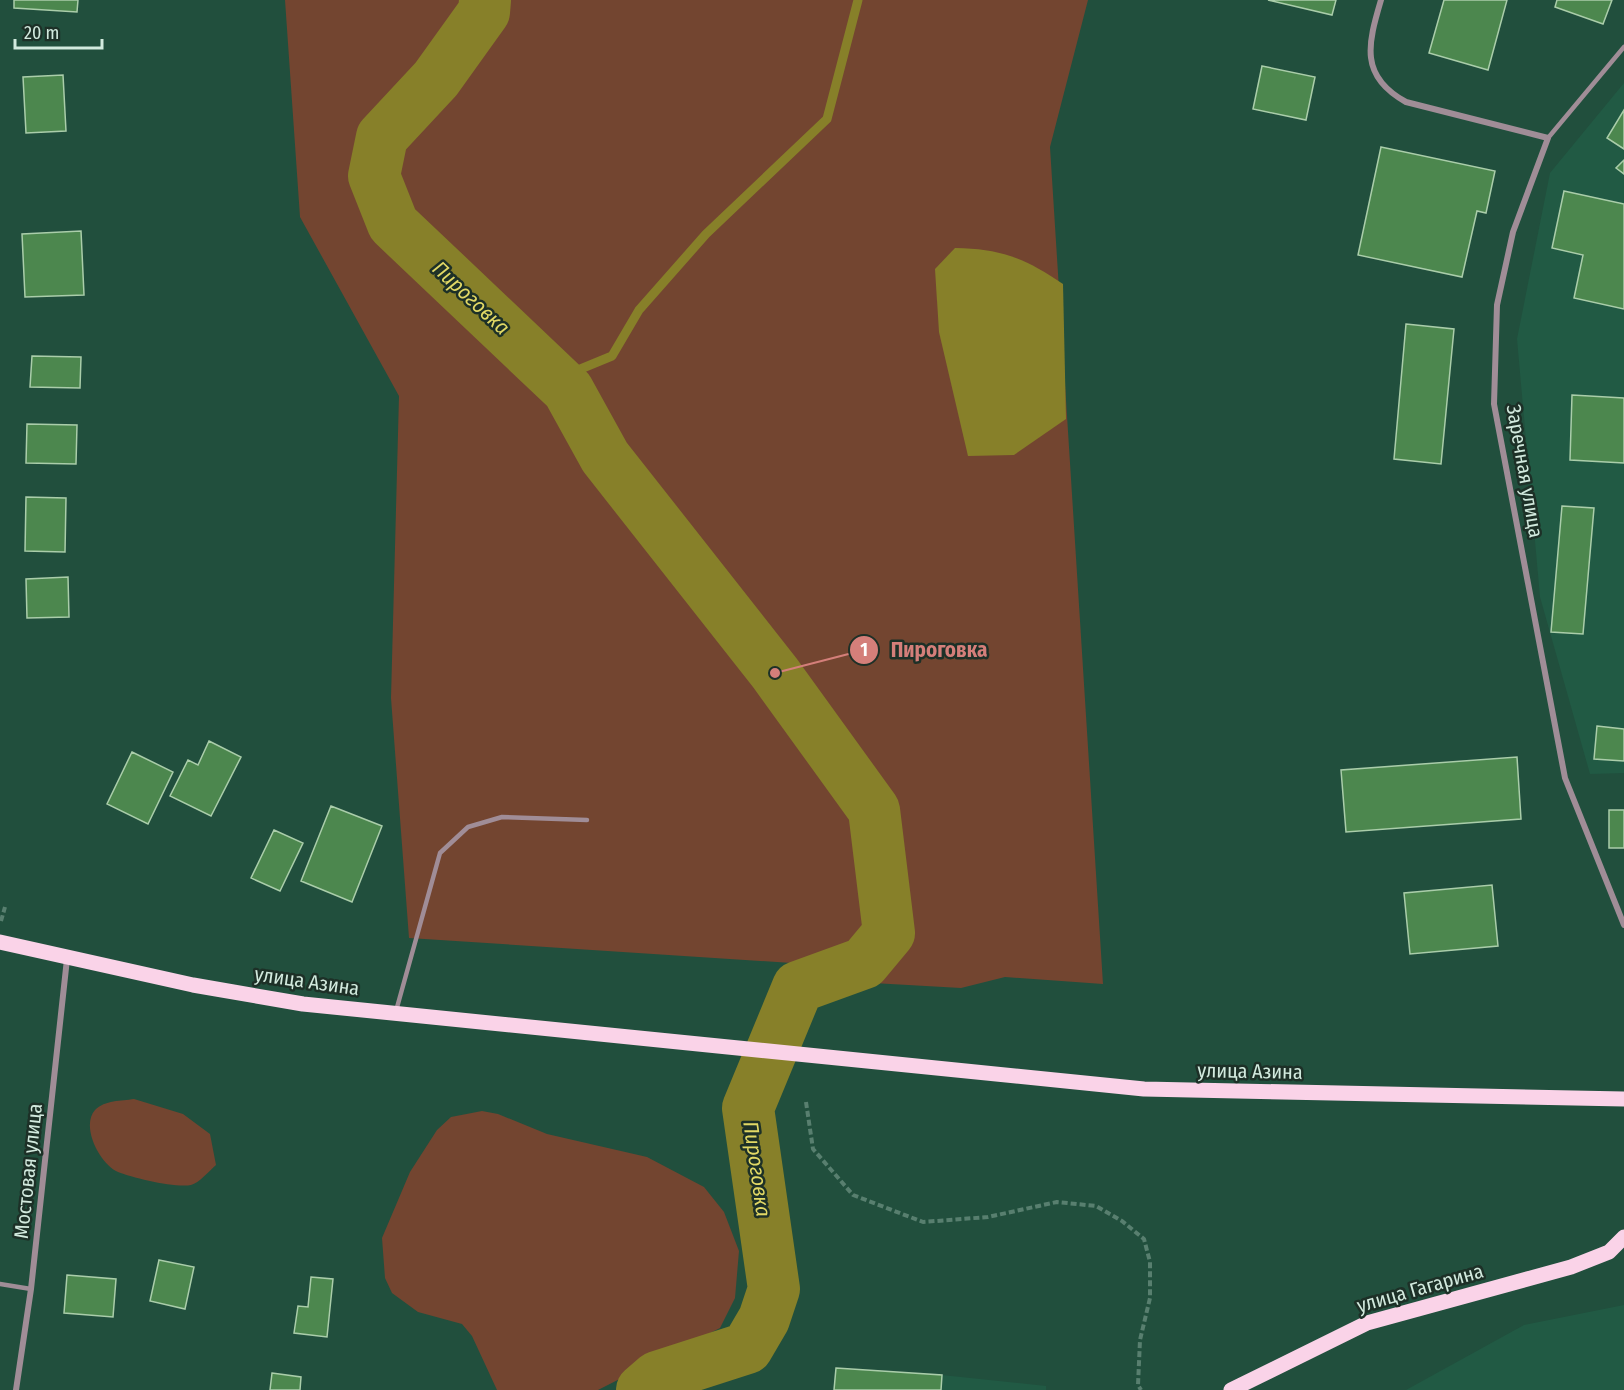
<svg xmlns="http://www.w3.org/2000/svg" width="1624" height="1390" font-family="'Fira Sans Condensed',sans-serif">
  <style>
    .built { fill: #215a44 }
    .green { fill: #734530 }
    .water { fill: #878029 }
    .lines { fill: none; stroke-linecap: round; stroke-linejoin: round }
    .stream { stroke: #878029; stroke-width: 9 }
    .river { stroke: #878029; stroke-width: 52 }
    .building { fill: #4c874e; stroke: #aacdaa; stroke-width: 1.5 }
    .path { stroke: #587f6f; stroke-width: 4; stroke-dasharray: 6 3; stroke-linecap: butt }
    .service { stroke: #a08d97; stroke-width: 4.5 }
    .minor { stroke: #a08d97; stroke-width: 6 }
    .primary { stroke: #fad3e8; stroke-width: 15 }
    .labels { text-anchor: middle; stroke-width: 5; stroke-linejoin: round; paint-order: stroke }
    .street-label { font-size: 20px; fill: #d2eade; stroke: #1d3027 }
    .water-label { font-size: 21px; font-style: italic; fill: #e1d865; stroke: #1d3027 }
    .leader { fill: none; stroke: #d47f7a; stroke-width: 2 }
    .callout-dot { fill: #d47f7a; stroke: #1d3027; stroke-width: 2 }
    .mark-label { font-size: 18px; text-anchor: middle; font-weight: bold; fill: #fff }
    .callout-label { font-size: 21px; text-anchor: middle; font-weight: bold; fill: #d47f7a; stroke: #1d3027; stroke-width: 5; stroke-linejoin: round; paint-order: stroke }
  </style>
  <rect width="100%" height="100%" fill="#214f3d"/>
  <!-- built -->
  <path class="built" d="M1624,83V773L1590,774L1540,597L1517,339L1550,173Z
    M1624,1305V1390H1406L1524,1325Z
    M836,1368L942,1375L1046,1386V1390H833Z"/>
  <!-- green -->
  <path class="green" d="M285,0H1088L1050,147L1103,984L1005,977L961,988L855,982L822,965L409,938L391,698L399,396L300,217Z
    M134,1099L183,1114L210,1134L216,1165C209,1171 199,1183 191,1185C175,1188 133,1178 118,1172C101,1165 80,1127 95,1110C105,1100 121,1101 134,1099Z
    M482,1111L498,1114L547,1134L647,1157L704,1187L724,1212L739,1251L735,1298L720,1328L598,1390H497L472,1336L462,1324L418,1312L392,1293L385,1278L382,1238L410,1172L437,1130L451,1117Z"/>
  <!-- water -->
  <path class="water" d="M955,248C1002,249 1025,258 1063,284L1066,419L1014,455L968,456L939,332L935,269Z"/>
  <g class="lines">
    <!-- stream -->
    <path class="stream" d="M568,390L578,370L612,356L639,310L706,234L827,119L858,0"/>
    <!-- river -->
    <path class="river" d="M485,0L484,12L436,79L382,137L374,176L393,224L568,390L605,457L775,673L874,810L889,933L864,963L798,987L748,1108L774,1289L764,1319L747,1348L657,1377L642,1390"/>
  </g>
  <!-- building -->
  <path class="building" d="M14,0H78L77,12L14,8Z
    M1268,0H1336L1332,15Z
    M1444,0H1507L1488,70L1429,53Z
    M1557,0H1612L1603,24L1555,7Z
    M1262,66L1315,77L1306,120L1253,109Z
    M63,75L66,131L26,133L23,77Z
    M1624,110V149L1607,138Z
    M1381,147L1495,171L1486,213L1477,211L1462,277L1358,255Z
    M1624,160V174L1616,168Z
    M1564,191L1624,204V309L1574,298L1583,255L1552,248Z
    M81,231L84,295L25,297L22,234Z
    M1406,324L1454,329L1441,464L1394,459Z
    M32,356L81,357L80,388L30,387Z
    M1572,395L1624,398V463L1570,460Z
    M27,424L77,425L76,464L26,463Z
    M26,497L66,498L65,552L25,551Z
    M1562,506L1594,508L1583,634L1551,632Z
    M68,577L69,617L27,618L26,579Z
    M1597,726L1624,729V761L1594,759Z
    M209,741L241,757L211,816L170,796L188,760L198,765Z
    M132,752L173,772L148,824L107,804Z
    M1517,757L1521,819L1346,832L1341,770Z
    M331,806L382,826L352,902L301,881Z
    M1609,810H1624V848H1609Z
    M274,830L303,843L280,891L251,878Z
    M1492,885L1498,946L1410,954L1404,893Z
    M159,1260L194,1267L185,1309L150,1301Z
    M67,1275L116,1279L113,1317L64,1313Z
    M311,1277L333,1279L327,1337L294,1333L298,1306L308,1307Z
    M836,1368L942,1375L941,1390H834Z
    M272,1373L301,1377L300,1390H270Z"/>
  <g class="lines">
    <!-- path -->
    <path class="path" d="M1,921L5,907
      M806,1102L813,1149L853,1195L923,1222L988,1217L1057,1202L1096,1206L1122,1221L1144,1239L1150,1262V1298L1140,1340L1138,1385L1141,1390"/>
    <!-- service -->
    <path class="service" d="M1548,138L1624,47
      M396,1011L440,853L468,827L502,817L587,820
      M0,1284L31,1289"/>
    <!-- minor -->
    <path class="minor" d="M1381,0C1368,44 1359,76 1406,102L1548,138L1513,232L1497,305L1494,404L1565,778L1624,925
      M16,1390L31,1289L67,959"/>
    <!-- primary -->
    <path class="primary" d="M0,942L193,985L303,1004L1144,1089L1624,1099
      M1231,1390L1367,1323L1571,1267L1609,1252L1624,1237"/>
  </g>
  <g class="labels">
    <!-- street labels -->
    <g class="street-label">
      <text transform="translate(1525 471) rotate(80)" y="7">Заречная улица</text>
      <text transform="translate(307 981) rotate(8)" y="7">улица Азина</text>
      <text transform="translate(1250 1071) rotate(1)" y="7">улица Азина</text>
      <text transform="translate(28 1171) rotate(-84)" y="7">Мостовая улица</text>
      <text transform="translate(1420 1288) rotate(-16)" y="7">улица Гагарина</text>
    </g>
    <!-- water labels -->
    <g class="water-label">
      <text transform="translate(471 298) rotate(43)" y="7">Пироговка</text>
      <text transform="translate(757 1169) rotate(82)" y="7">Пироговка</text>
    </g>
  </g>
  <!-- callouts -->
  <path class="leader" d="M775 673L864 650"/>
  <g class="callout-dot">
    <circle cx="775" cy="673" r="6"/>
    <circle cx="864" cy="650" r="15"/>
  </g>
  <g class="mark-label">
    <text x="864" y="656">1</text>
  </g>
  <g class="callout-label">
    <text x="939" y="657">Пироговка</text>
  </g>
  <!-- scale -->
  <path d="M15 39v9h87v-9" fill="none" stroke="#d2eade" stroke-width="3"/>
  <text x="24" y="39" font-size="18" fill="#d2eade" stroke="#1d3027" stroke-width="4.5" paint-order="stroke">20 m</text>
</svg>
